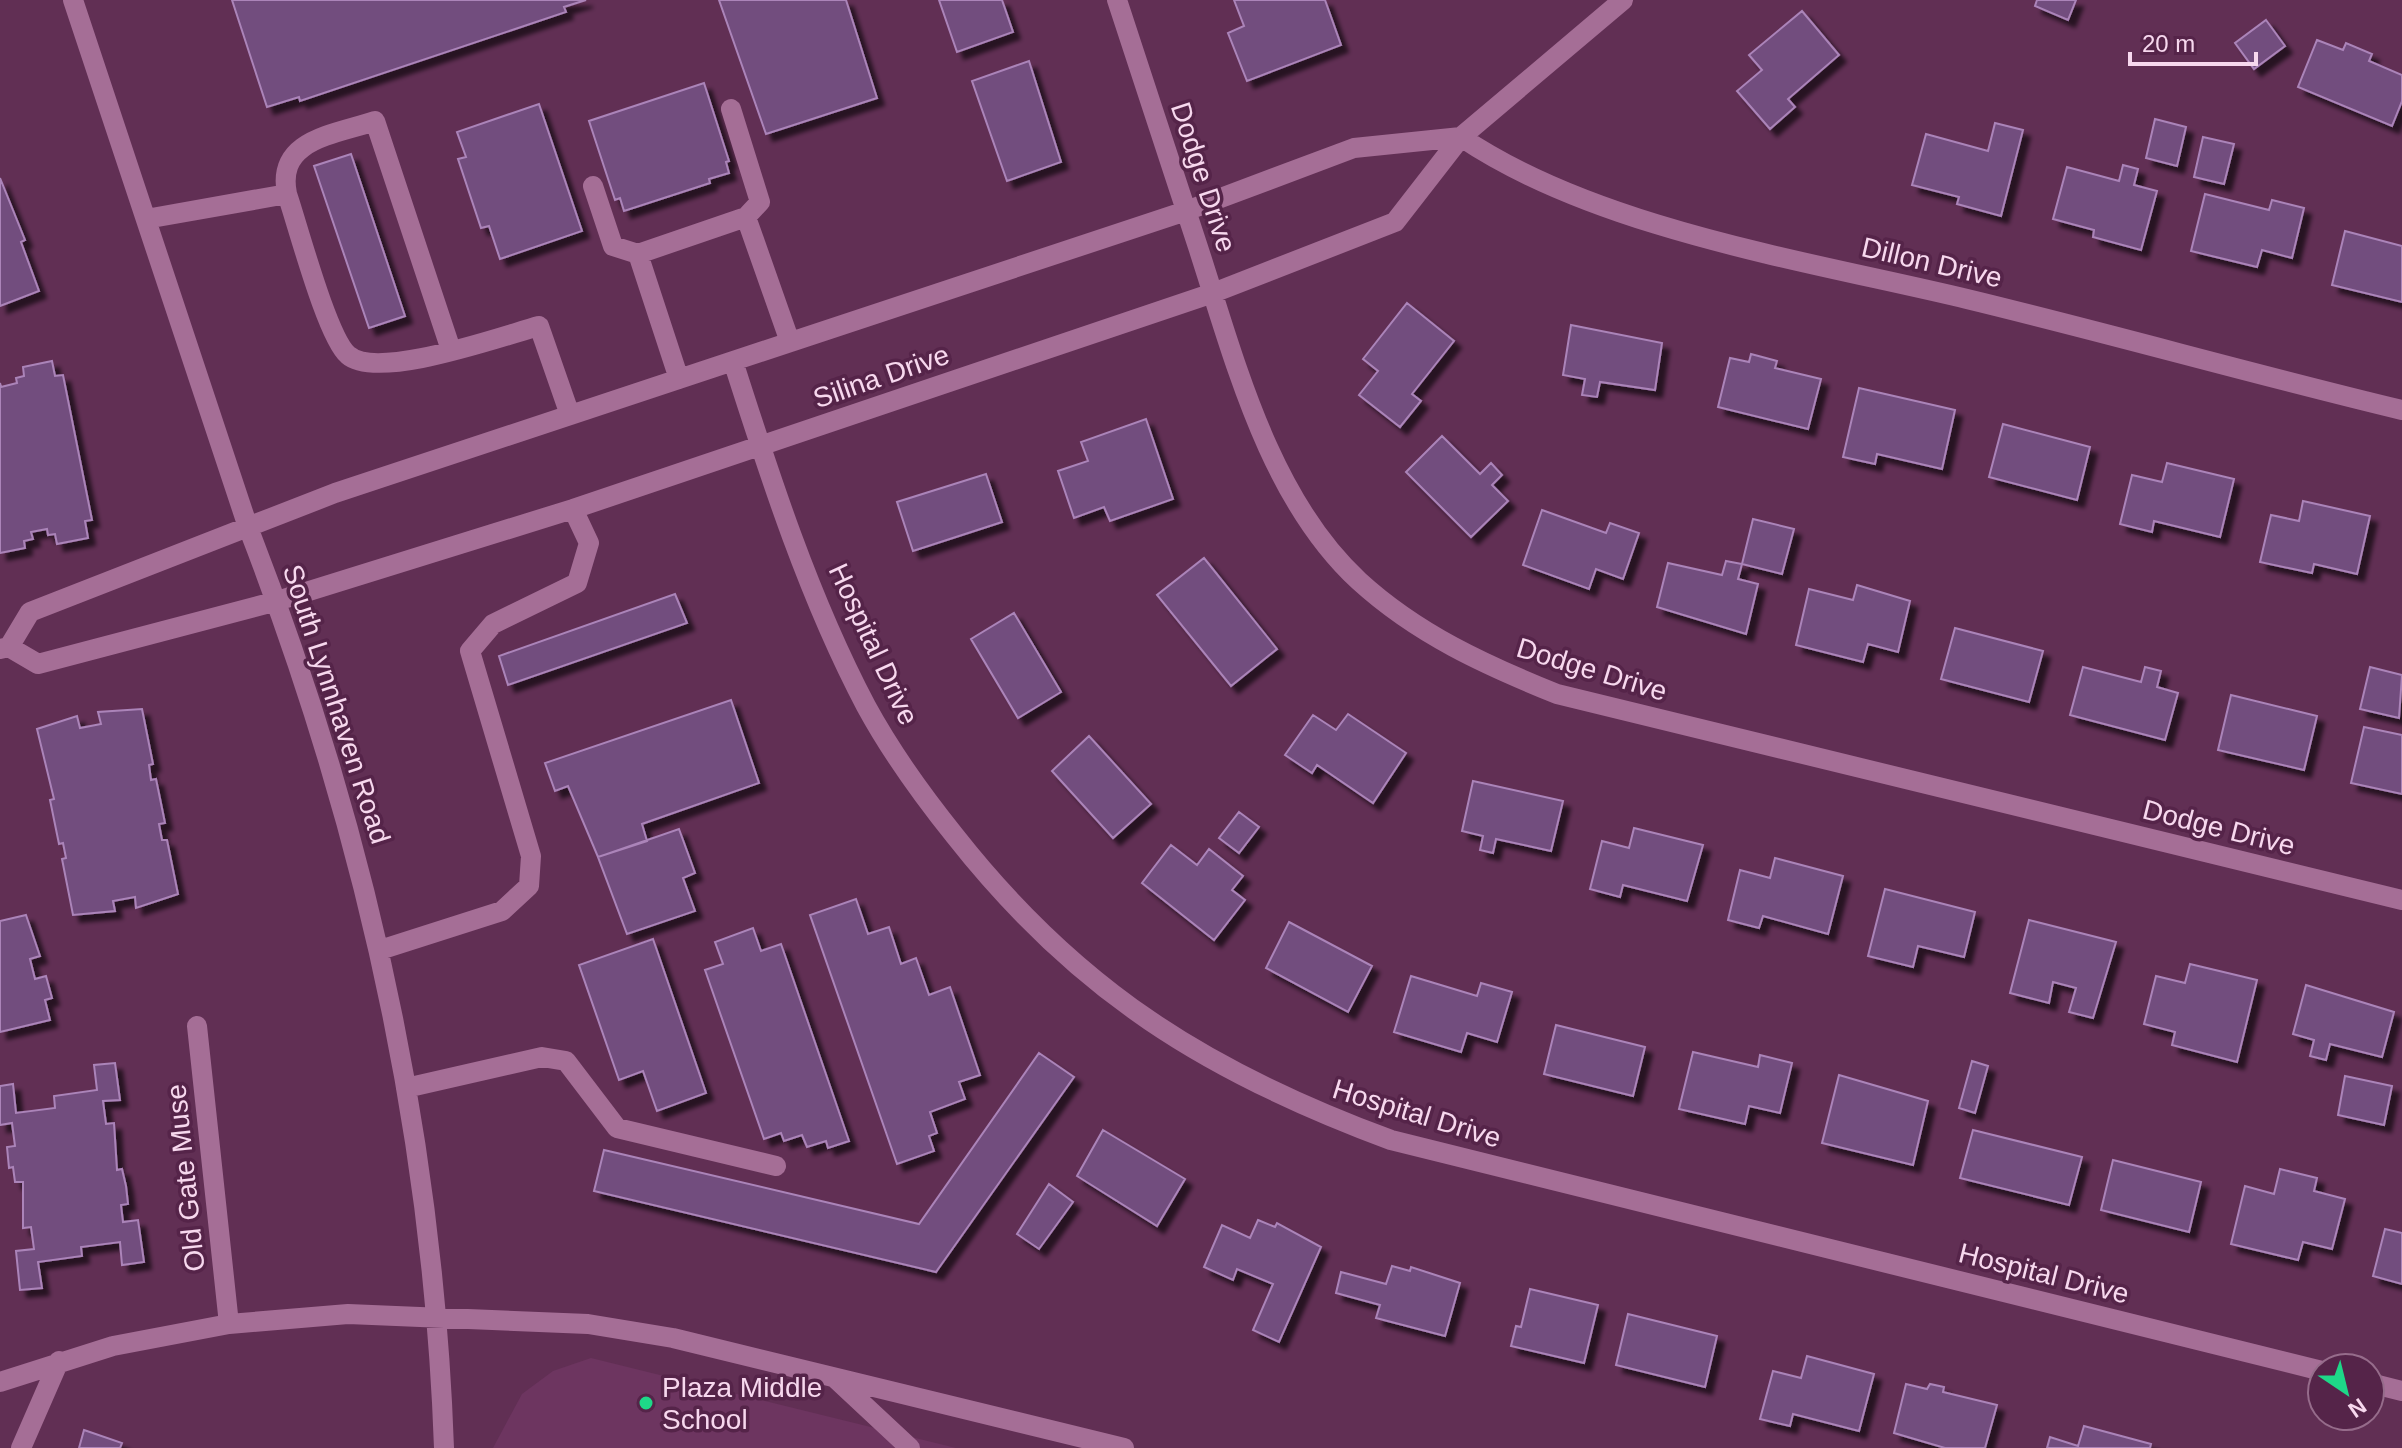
<svg xmlns="http://www.w3.org/2000/svg" width="2402" height="1448" font-family="Arial,sans-serif">
  <style>
    .built { fill: #6d3560 }
    .building { fill: #724d7e; stroke: #ab84b9; stroke-width: 2; filter: url(#shadow) }
    .lines { fill: none; stroke-linecap: round; stroke-linejoin: round }
    .minor { stroke: #a56e96; stroke-width: 20 }
    .poi-dot { fill: #1ed888; stroke: #552449; stroke-width: 3 }
    .labels { text-anchor: middle; stroke-width: 7; stroke-linejoin: round; paint-order: stroke }
    .street-label { font-size: 28px; fill: #f7d8ee; stroke: #552449 }
    .poi-label { font-size: 28px; fill: #f7d8ee; stroke: #552449; text-anchor: start }
  </style>
  <defs>
    <filter id="shadow"><feDropShadow dx="7" dy="7" stdDeviation="2" flood-color="#0009"/></filter>
  </defs>
  <rect width="100%" height="100%" fill="#612f54"/>
  <!-- built -->
  <path class="built" d="M591,1358L956,1448H493L522,1394L553,1371Z"/>
  <!-- building -->
  <path class="building" d="M232,0H586L564,7L566,12L300,101L299,97L267,107Z
    M719,0H846L877,98L766,134Z
    M939,0H1002L1013,32L957,52Z
    M1234,0H1325L1341,45L1247,81L1228,33L1244,26Z
    M2037,0H2076L2068,20L2035,6Z
    M1802,11L1839,55L1788,99L1795,107L1770,129L1737,91L1762,70L1749,55Z
    M2266,20L2285,46L2254,69L2235,43Z
    M2317,40L2343,50L2346,43L2372,54L2369,61L2402,75V101L2392,126L2298,87Z
    M1029,61L1061,162L1007,181L972,81Z
    M704,83L729,161L726,162L729,173L709,179L710,183L624,211L620,198L615,200L589,121Z
    M539,104L582,231L500,259L489,226L481,228L458,159L466,157L457,132Z
    M2155,119L2186,127L2177,166L2146,158Z
    M1995,123L2023,130L2001,216L1957,204L1959,197L1912,185L1926,134L1988,151Z
    M2203,137L2234,144L2224,184L2194,177Z
    M351,154L405,316L369,328L314,166Z
    M2123,165L2138,169L2134,185L2157,191L2141,250L2093,237L2094,230L2053,219L2067,167L2119,181Z
    M0,178L25,240L21,242L39,291L0,306Z
    M2205,194L2269,210L2272,200L2304,208L2292,258L2262,250L2257,267L2191,251Z
    M2345,231L2402,246V302L2332,285Z
    M1407,303L1454,341L1412,394L1421,401L1400,427L1359,395L1378,371L1363,359Z
    M1571,325L1662,343L1655,390L1600,382L1597,397L1582,395L1585,379L1563,375Z
    M1751,354L1777,361L1775,368L1821,379L1808,429L1718,407L1730,358L1749,362Z
    M52,361L55,376L63,375L92,520L85,521L88,538L57,544L55,534L48,535L47,529L31,532L33,539L24,541L25,548L0,553V383L1,387L17,383L16,378L24,376L23,367Z
    M1859,388L1955,410L1942,469L1877,454L1875,464L1843,457Z
    M1146,419L1173,499L1110,521L1104,507L1074,518L1058,471L1088,461L1081,442Z
    M2003,424L2090,447L2077,500L1989,477Z
    M1442,436L1480,474L1491,463L1502,475L1492,485L1508,501L1471,537L1406,472Z
    M2167,463L2234,479L2220,537L2154,521L2152,532L2120,524L2132,475L2162,482Z
    M986,474L1002,522L913,551L897,502Z
    M2303,501L2370,516L2357,574L2314,564L2312,573L2260,562L2271,515L2299,521Z
    M1542,510L1606,533L1610,523L1639,533L1623,579L1596,569L1589,589L1523,565Z
    M1753,519L1794,529L1782,574L1742,564Z
    M1204,558L1277,649L1231,686L1157,595Z
    M1726,561L1742,564L1738,579L1758,584L1746,634L1657,607L1668,563L1722,575Z
    M1857,585L1910,601L1898,652L1868,644L1863,662L1796,645L1809,589L1853,600Z
    M675,594L687,623L508,685L499,656Z
    M1014,613L1061,692L1018,718L971,639Z
    M1955,628L2043,651L2029,702L1941,679Z
    M2083,667L2141,682L2145,667L2161,671L2157,687L2178,693L2165,740L2070,715Z
    M2370,667L2402,675L2399,718L2360,709Z
    M2231,695L2317,716L2304,770L2218,750Z
    M731,700L759,783L642,824L647,841L598,857L568,786L555,791L545,763Z
    M142,709L153,764L149,765L151,780L156,779L165,823L159,824L162,840H167L178,894L136,908L135,897L113,901L115,911L73,915L62,859L66,858L63,843L59,844L50,800L54,799L37,729L77,716L80,728L101,724L98,712Z
    M1348,714L1406,753L1373,803L1317,765L1312,773L1285,755L1313,715L1336,730Z
    M2364,727L2402,735V794L2351,783Z
    M1089,736L1151,804L1113,838L1052,771Z
    M1473,781L1563,801L1551,851L1496,839L1493,853L1480,850L1483,836L1462,831Z
    M1239,812L1259,827L1239,853L1219,838Z
    M1634,828L1703,845L1687,901L1623,885L1620,897L1590,889L1602,841L1629,848Z
    M679,829L695,873L683,878L695,911L627,934L598,857Z
    M1171,845L1197,865L1209,849L1243,876L1232,890L1245,900L1214,940L1142,883Z
    M1775,858L1843,876L1828,934L1763,916L1759,928L1728,920L1740,870L1770,878Z
    M1885,889L1975,912L1964,957L1918,946L1913,967L1868,956Z
    M856,899L868,934L889,927L901,964L916,958L929,995L950,987L980,1075L959,1082L965,1099L930,1112L937,1133L929,1136L934,1151L897,1164L810,915Z
    M26,915L40,956L30,959L35,979L46,976L52,998L45,1000L50,1020L0,1032V921Z
    M2029,920L2116,942L2093,1018L2069,1012L2076,988L2053,982L2049,1003L2010,993Z
    M1289,922L1372,966L1348,1012L1266,968Z
    M753,928L761,951L781,944L849,1141L828,1148L826,1141L807,1147L802,1135L784,1141L781,1133L764,1139L705,970L723,964L715,942Z
    M653,939L706,1093L657,1111L643,1071L619,1080L579,965Z
    M2190,964L2257,980L2237,1062L2172,1045L2175,1032L2144,1024L2156,976L2185,983Z
    M1411,976L1477,996L1481,983L1512,992L1497,1042L1467,1033L1461,1052L1394,1032Z
    M2306,985L2394,1012L2382,1057L2330,1044L2326,1060L2310,1056L2314,1040L2293,1034Z
    M1556,1025L1645,1047L1633,1096L1544,1074Z
    M1693,1052L1758,1067L1760,1055L1792,1063L1780,1113L1749,1106L1745,1124L1679,1109Z
    M1039,1053L1074,1077L936,1272L594,1191L604,1150L919,1224Z
    M1972,1061L1988,1066L1975,1113L1959,1108Z
    M115,1063L120,1100L103,1101L106,1124L114,1123L117,1170L122,1169L126,1186L128,1204L121,1205L123,1222L138,1220L144,1262L122,1265L120,1242L81,1247L82,1256L38,1262L42,1288L20,1290L16,1251L34,1249L31,1227L23,1228V1182H15L13,1167L9,1168L7,1147L15,1146L12,1123L0,1125V1086L13,1084L16,1113L55,1108L54,1096L97,1090L94,1065Z
    M1839,1075L1928,1101L1913,1165L1822,1143Z
    M2345,1076L2392,1086L2384,1125L2338,1115Z
    M1103,1130L1185,1179L1157,1226L1077,1176Z
    M1973,1130L2082,1157L2069,1205L1960,1178Z
    M2113,1160L2201,1182L2189,1232L2101,1210Z
    M2280,1169L2317,1178L2314,1191L2345,1199L2332,1249L2303,1242L2298,1260L2231,1244L2245,1186L2274,1194Z
    M1049,1184L1073,1202L1039,1249L1017,1234Z
    M1258,1220L1275,1227L1277,1223L1321,1247L1279,1342L1253,1330L1273,1284L1237,1269L1233,1280L1204,1267L1222,1225L1250,1238Z
    M2385,1229L2402,1233V1284L2373,1276Z
    M1392,1266L1410,1271L1411,1267L1460,1283L1445,1336L1376,1318L1380,1305L1336,1293L1341,1272L1386,1284Z
    M1530,1289L1598,1305L1584,1363L1511,1346L1516,1326L1521,1327Z
    M1628,1314L1717,1336L1705,1387L1616,1365Z
    M1807,1356L1874,1374L1859,1431L1793,1414L1790,1426L1760,1419L1773,1371L1801,1378Z
    M1906,1384L1927,1389L1930,1384L1944,1387L1943,1392L1997,1405L1985,1448H1945L1894,1433Z
    M2084,1426L2151,1444L2150,1448H2047L2050,1437L2078,1446Z
    M84,1430L122,1443L120,1448H79Z"/>
  <g class="lines">
    <!-- minor -->
    <path class="minor" d="M73,0L248,527C362,821 433,1132 444,1448
      M1117,0C1144,82 1171,165 1198,247C1235,361 1269,498 1359,581C1417,634 1485,665 1557,694L2402,900
      M731,109L760,202L746,217
      M1461,137C1597,229 1808,261 1967,299C2112,334 2256,375 2402,410
      M593,186L613,246L638,254
      M287,194C276,139 334,135 375,121L451,350
      M146,219L287,194C298,226 327,337 348,355C377,381 502,336 539,326L570,415
      M733,361C770,477 809,598 866,706C891,752 922,795 955,836C1077,991 1207,1072 1391,1140L2322,1371
      M679,379L638,254L746,217L790,342
      M9,647L38,664L277,601L573,509L1213,293L1395,222L1461,137L1623,0
      M0,649L9,647L30,612L335,493L1186,211L1354,148L1461,137
      M380,950L502,911L529,886L531,856L470,651L493,624L577,583L589,543L573,509
      M197,1026L229,1324
      M406,1088L542,1057L566,1061L617,1128L776,1166
      M836,1379L910,1448
      M0,1382L113,1346L229,1324L348,1314L588,1324L673,1338L1124,1448
      M2370,1383L2402,1391
      M21,1448L59,1361"/>
  </g>
  <!-- markers -->
  <circle class="poi-dot" cx="646" cy="1403" r="8"/>
  <g class="labels">
    <!-- street labels -->
    <g class="street-label">
      <text transform="translate(1204 177) rotate(72)" y="10">Dodge Drive</text>
      <text transform="translate(1932 262) rotate(13)" y="10">Dillon Drive</text>
      <text transform="translate(881 376) rotate(-19)" y="10">Silina Drive</text>
      <text transform="translate(874 644) rotate(65)" y="10">Hospital Drive</text>
      <text transform="translate(1592 669) rotate(17)" y="10">Dodge Drive</text>
      <text transform="translate(337 704) rotate(72)" y="10">South Lynnhaven Road</text>
      <text transform="translate(2219 827) rotate(14)" y="10">Dodge Drive</text>
      <text transform="translate(1417 1113) rotate(17)" y="10">Hospital Drive</text>
      <text transform="translate(185 1178) rotate(-96)" y="10">Old Gate Muse</text>
      <text transform="translate(2044 1273) rotate(14)" y="10">Hospital Drive</text>
    </g>
    <!-- poi labels -->
    <g class="poi-label">
      <text x="662" y="1397">Plaza Middle<tspan x="662" dy="32">School</tspan></text>
    </g>
  </g>
  <!-- north arrow -->
  <g transform="translate(2346 1392) rotate(145)"><circle r="38" fill="#552449" stroke="#966c8b" stroke-width="2"/>
  <path d="M0-6L14 30L0 20L-14 30Z" fill="#1ed888"/>
  <text y="-12" font-size="22" font-weight="bold" text-anchor="middle" fill="#f7d8ee">N</text>
  </g>
  <!-- scale -->
  <path d="M2130 52v12h126v-12" fill="none" stroke="#f7d8ee" stroke-width="4"/>
  <text x="2142" y="52" font-size="24" fill="#f7d8ee" stroke="#552449" stroke-width="6" paint-order="stroke">20 m</text>
</svg>
